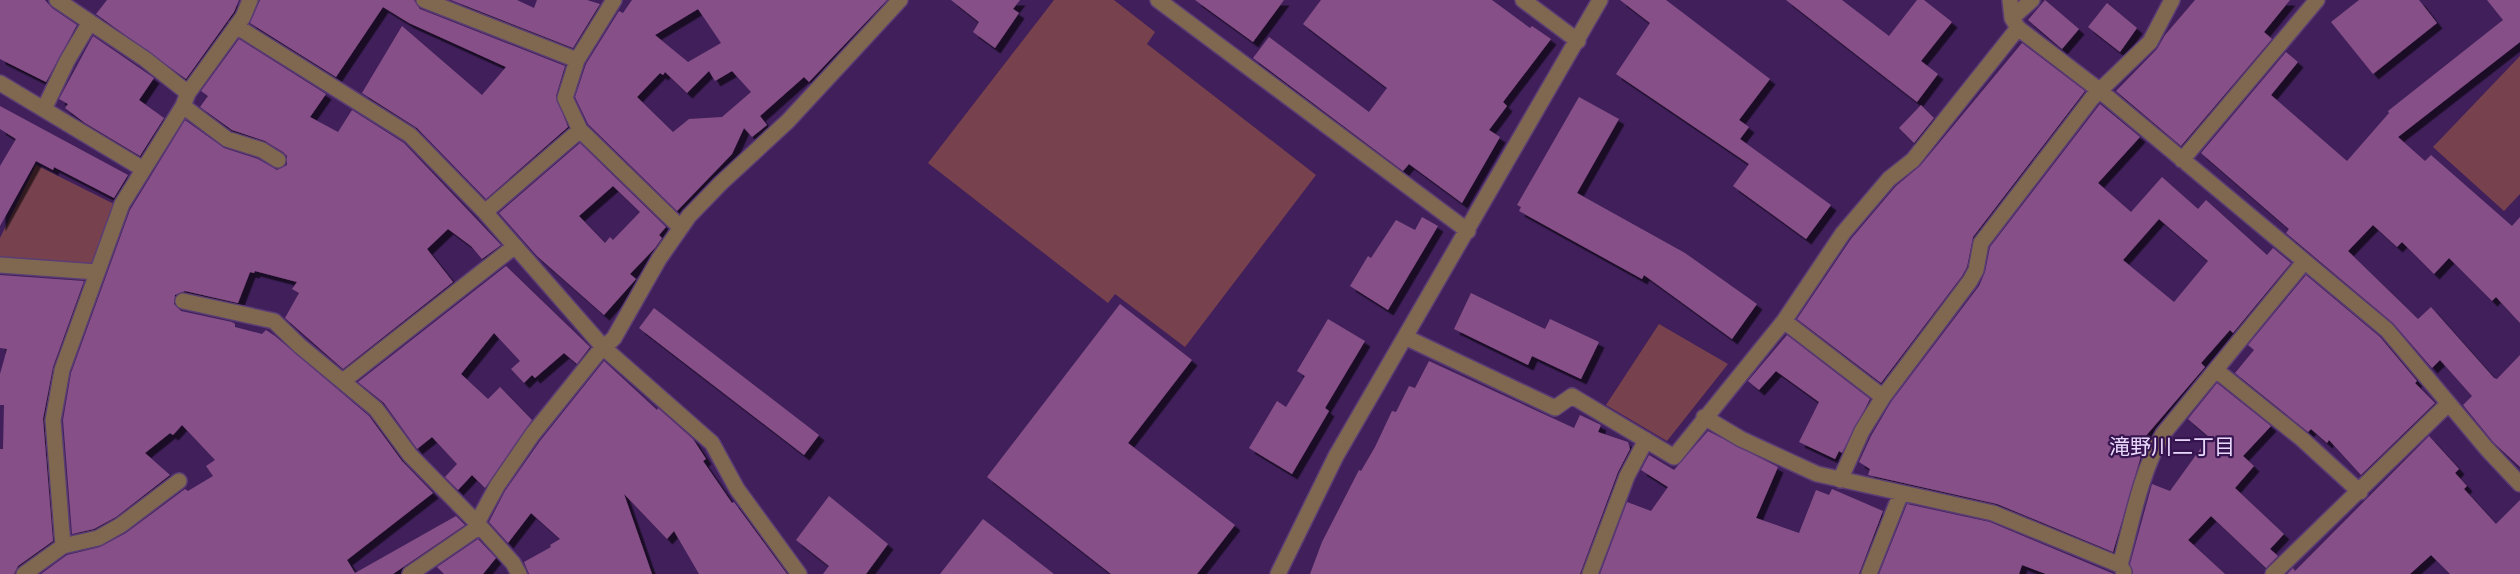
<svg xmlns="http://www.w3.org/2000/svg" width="2520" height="574" font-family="Ubuntu,'Noto Sans JP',sans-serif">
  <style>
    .green { fill: #77424e }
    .building { fill: #865087; fill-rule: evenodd; filter: url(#shadow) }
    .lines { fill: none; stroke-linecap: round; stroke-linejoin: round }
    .minor-casing { stroke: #5b3d75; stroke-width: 18 }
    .minor { stroke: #806850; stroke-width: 15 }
    .labels { text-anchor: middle; stroke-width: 4.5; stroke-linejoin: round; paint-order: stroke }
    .neighbourhood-label { font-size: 21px; fill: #e9d8fc; stroke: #35144f }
  </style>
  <defs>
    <filter id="shadow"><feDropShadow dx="5.5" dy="5.5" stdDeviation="0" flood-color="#0009"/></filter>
  </defs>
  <rect width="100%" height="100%" fill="#401f5b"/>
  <!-- green -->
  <path class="green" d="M1054,0H1114L1155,32L1147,44L1316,175L1185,347L1115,294L1108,303L928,163Z
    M2520,56V194L2504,211L2433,147Z
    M36,165L116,205L96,260L87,266L0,257V238Z
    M1659,324L1728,364L1667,441L1606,405Z"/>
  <!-- building -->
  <path class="building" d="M0,0H45L52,8L77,25L46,82L0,59Z
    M107,0H239L234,12L186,79L96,14Z
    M260,0H414L420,9L565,66L556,96L568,127L486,199L417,128L362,93L402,26L482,95L506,67L409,23L383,7L336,77L250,23Z
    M451,0H517L534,8L537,0H587L600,4L573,48Z
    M632,0H887L809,82L804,77L760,116L767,125L752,137L744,128L732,154L677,211L588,124L575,97L586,64L619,11L623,13ZM698,9L721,43L688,62L655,35ZM709,71L715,81L732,71L751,92L722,117L689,119L673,132L637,97L660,73L663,75L665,72L687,93Z
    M951,0H1020L1013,9L1019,13L995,48L973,32L979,22Z
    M1195,0H1284L1253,42Z
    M1321,0H1492L1530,28L1532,26L1551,39L1503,102L1507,106L1489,130L1500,137L1462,203L1409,164L1403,171L1253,58L1269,37L1369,112L1387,88L1303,24Z
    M1620,0H1666L1770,79L1739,120L1749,127L1740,139L1831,205L1806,239L1733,186L1749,164L1616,74L1650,23Z
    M1786,0H1842L1889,36L1917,0H1924L1952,22L1921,61L1938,74L1917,102Z
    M2045,0L2079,29L2062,49L2028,20Z
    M2195,0H2290L2264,32L2272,39L2181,146L2116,91L2157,49L2165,35Z
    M2359,0H2419L2437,23L2373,74L2331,22Z
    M2487,0H2520V42L2398,137L2425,161L2431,155L2512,226L2520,217V323L2496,297L2492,301L2449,258L2434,274L2402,242L2397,247L2373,225L2348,251L2418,319L2431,307L2494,378L2497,379L2520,355V467L2494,443L2463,405L2472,396L2440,360L2432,368L2393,323L2286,233L2289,229L2201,153L2286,52L2298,62L2271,95L2347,161L2389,113L2388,111L2503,20Z
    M2107,3L2137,28L2120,52L2088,27Z
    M93,36L154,78L139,100L164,118L140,156L85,123L65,108L68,104L59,99Z
    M239,39L326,94L310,117L338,132L352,110L404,143L501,245L482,259L471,246L448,229L427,249L453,282L343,369L285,318L299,293L292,289L297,282L255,271L254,273L250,272L238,303L185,291L175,295L174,304L181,311L232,322L235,324V327L262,334L266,330L275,336L369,416L402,461L433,493L347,560L355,573L456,516L465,525L393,574H41L67,555L100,547L126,533L185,489L188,491L213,476L206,466L215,460L182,425L173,435L170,433L145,453L170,475L116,517L94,529L72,534L63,420L71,373L130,210L185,120L224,148L258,159L277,170L287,165V156L283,152L265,141L232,130L200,107L208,96L201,91Z
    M2022,43L2085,91L1973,237L1967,267L1962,276L1881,383L1797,319L1851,239L1896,186L1920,166Z
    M1579,97L1619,119L1577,193L1685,253L1757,304L1732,339L1644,275L1642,279L1519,211L1521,207L1517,205Z
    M2100,104L2140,137L2098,183L2131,212L2162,177L2198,209L2206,200L2267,255L2273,248L2291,263L2233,333L2230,330L2201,363L2205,367L2132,452L2141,456L2113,552L1997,504L1868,475L1870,469L1859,462L1871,436L1891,402L1979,286L1985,272L1990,247ZM2159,219L2208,261L2174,302L2123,260Z
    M1921,105L1934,118L1914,143L1899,128Z
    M0,106L128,175L114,198L54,167L53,170L36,161L0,226V166L16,139L0,129Z
    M580,143L666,227L659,235L662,238L655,248L630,274L636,279L604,315L537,256L499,213ZM613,186L640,212L613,240L610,237L605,243L579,216Z
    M1422,217L1438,226L1388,310L1350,286L1368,256L1371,258L1396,220L1415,230Z
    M506,266L590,347L577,364L564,353L535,378L532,375L524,383L511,369L520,361L494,333L461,374L488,399L500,387L532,420L485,488L472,475L458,490L445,477L457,464L432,437L417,449L384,403L358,382Z
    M0,275L84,281L53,367L43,419L53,541L18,566L14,574H0V449H3L4,405H0V374L7,349L0,348Z
    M2306,275L2380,337L2417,381L2415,383L2435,403L2361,475L2329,440L2327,443L2311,429L2308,432L2235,373L2254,350L2248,345Z
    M1471,293L1545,329L1550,319L1599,342L1581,379L1532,356L1528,365L1454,329Z
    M1120,304L1192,360L1128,443L1235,525L1197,574H1111L987,477Z
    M654,308L819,435L804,455L639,328Z
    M1328,319L1365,341L1325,408L1329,411L1292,474L1249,448L1277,401L1286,407L1305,376L1297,371Z
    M1787,335L1870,399L1842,453L1839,451L1835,459L1799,442L1819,402L1776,371L1759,390L1748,381Z
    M604,361L657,410L658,408L693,439L706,459L703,461L732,503L734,502L787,574H699L674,531L667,539L624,494L652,574H529L524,562L551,547L550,545L560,539L531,513L508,543L489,522L505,491L540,441Z
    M1429,361L1574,428L1580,415L1601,425L1598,432L1628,442L1630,449L1618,472L1580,574H1310L1322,542L1359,470L1361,471L1375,447L1392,411L1396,412L1409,386L1415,388Z
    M2217,383L2271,426L2243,456L2254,466L2235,488L2284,534L2270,549L2278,556L2266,568L2211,516L2188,540L2225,574H2133L2130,564L2152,484L2170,491L2209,437L2188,419Z
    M1708,431L1778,467L1756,518L1799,533L1816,490L1829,495L1832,489L1883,511L1859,574H1600L1627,502L1651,511L1668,487L1641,470L1649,455L1674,470Z
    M2429,436L2459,469L2455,473L2467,486L2464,489L2496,524L2520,500V574H2450L2431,555L2410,574H2287L2293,568L2295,571Z
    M829,496L888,544L866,574H823L829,566L796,540Z
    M1907,504L1990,522L2114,574H2046L2022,565L2019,574H1879Z
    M983,519L1054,574H940Z
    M478,539L496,558L483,574H444L437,567Z"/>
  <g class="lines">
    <defs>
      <path id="minor" d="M57,0L145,59L188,93
        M424,0L577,60
        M614,0L577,60L565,98L580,130L680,227
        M1158,0L1468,231
        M1523,0L1578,41
        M2010,0L2012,18L2018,28L2099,90L2387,330L2487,449L2520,484
        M2012,18L2032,0
        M236,26L410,135L485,212L604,348L712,443L737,489L799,574
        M0,83L143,169
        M183,106L227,139L262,150L278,160
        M44,109L67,61L90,22
        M2182,160L2317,0
        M485,212L580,130
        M0,265L97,272
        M183,301L274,321L300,346L376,409L410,455L477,523L513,563L519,574
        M1784,321L1883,397
        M1405,337L1555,408L1572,396L1674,457L1784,321L1843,233L1889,179L1913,160L2018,28
        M2216,370L2302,439L2360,492
        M343,381L515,246
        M1704,417L1741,439L1817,474L1993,513L2120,565
        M1840,480L1862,431L1883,397L1970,281L1976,270L1981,243L2092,98L2150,42L2172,0
        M477,523L497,486L532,435L597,354L614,338L659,259L689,216L721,183L788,121L900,0
        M63,546L53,420L62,370L122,204L183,106L188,93L243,17L250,0
        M2124,572L2120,565C2132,522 2140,474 2163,434L2304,262
        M24,574L63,546L98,538L121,525L179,481
        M410,574L480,526
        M1278,574L1336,456L1600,0
        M1590,574L1627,476L1646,440
        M1869,574L1901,493
        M2273,574L2448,404"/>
    </defs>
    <!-- minor casing -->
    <use href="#minor" class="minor-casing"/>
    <!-- minor -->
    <use href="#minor" class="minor"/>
  </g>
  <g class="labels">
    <!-- neighbourhood labels -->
    <g class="neighbourhood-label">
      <text x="2172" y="454">滝野川二丁目</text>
    </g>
  </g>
</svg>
